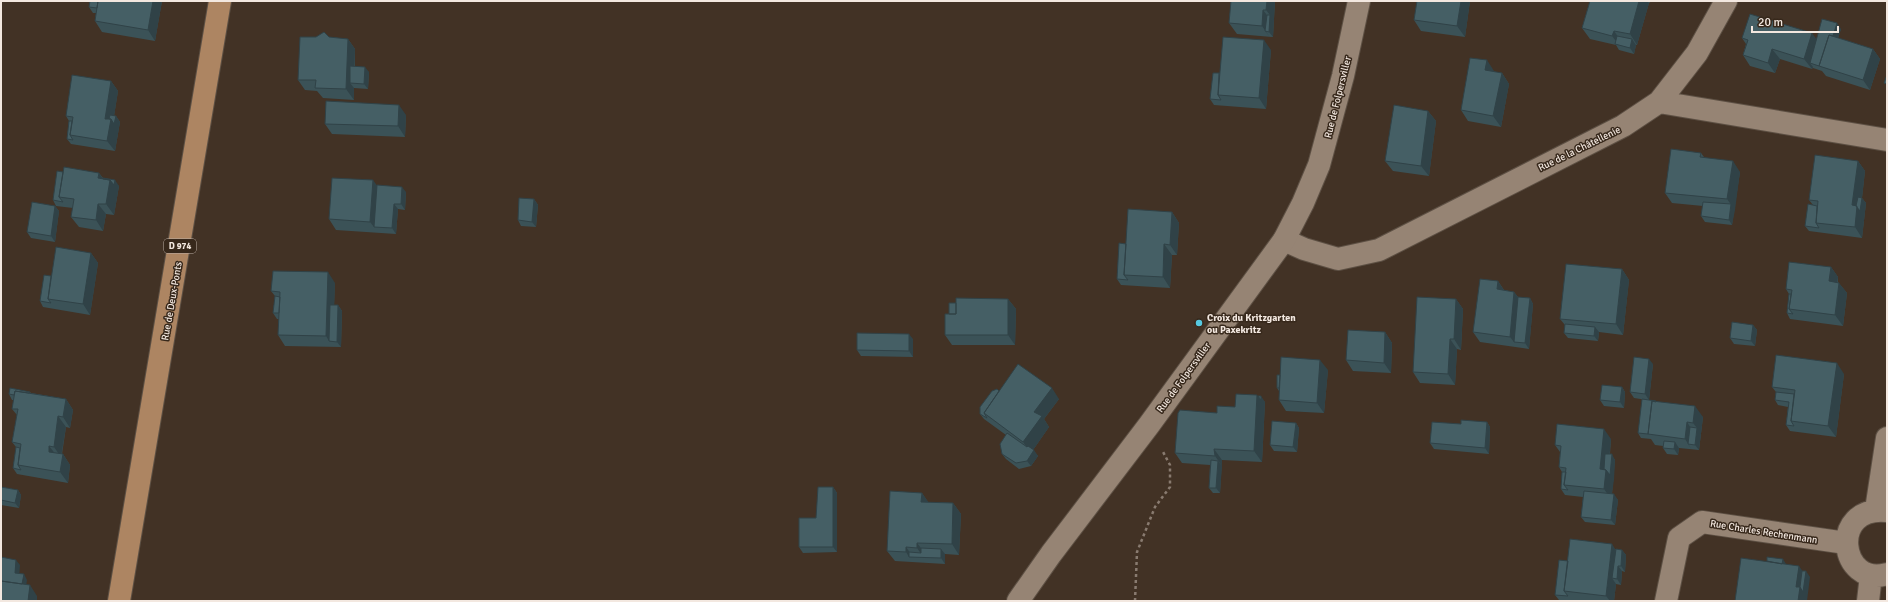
<svg xmlns="http://www.w3.org/2000/svg" width="1888" height="602" font-family="Signika,sans-serif">
  <style>
    .lines { fill: none; stroke-linecap: round; stroke-linejoin: round }
    .minor-casing { stroke: #5d5044; stroke-width: 24 }
    .tertiary-casing { stroke: #5d5044; stroke-width: 24 }
    .primary-casing { stroke: #5d5044; stroke-width: 24 }
    .path { stroke: #897b70; stroke-width: 2.5; stroke-dasharray: 3 3; stroke-linecap: butt }
    .minor { stroke: #968474; stroke-width: 22 }
    .tertiary { stroke: #968474; stroke-width: 22 }
    .primary { stroke: #ad8562; stroke-width: 22 }
    .wall { fill: #3b5257 }
    .shaded-wall { fill: #304247 }
    .building { fill: #455f65; stroke: #304247 }
    .poi-dot { fill: #56c9e1; stroke: #37281b; stroke-width: 1.5 }
    .labels { text-anchor: middle; stroke-width: 3; stroke-linejoin: round; paint-order: stroke }
    .shield { fill: #37281b; stroke: #bbaea5; stroke-width: 1 }
    .shield-label { font-size: 9px; font-weight: bold; fill: #f3e8e0 }
    .street-label { font-size: 10px; fill: #f3e8e0; stroke: #37281b }
    .poi-label { font-size: 10px; font-weight: bold; fill: #f3e8e0; stroke: #37281b; text-anchor: start }
  </style>
  <rect width="100%" height="100%" fill="#423225"/>
  <g class="lines">
    <defs>
      <path id="minor" d="M1659,102L1887,140
        M1284,240L1304,249L1338,259L1379,250L1623,126L1659,102L1697,53L1726,1
        M1876,510L1887,438
        M1887,511C1828,505 1840,588 1887,574
        M1666,601L1679,538L1702,522L1846,543
        M1868,601L1871,575"/>
      <path id="tertiary" d="M1018,601L1051,554L1149,425L1284,240L1303,203L1319,165L1343,76L1359,1"/>
      <path id="primary" d="M119,601L220,1"/>
    </defs>
    <!-- minor casing -->
    <use href="#minor" class="minor-casing"/>
    <!-- tertiary casing -->
    <use href="#tertiary" class="tertiary-casing"/>
    <!-- primary casing -->
    <use href="#primary" class="primary-casing"/>
    <!-- path -->
    <path class="path" d="M1135,601L1137,552L1155,507L1170,487V465L1162,450"/>
    <!-- minor -->
    <use href="#minor" class="minor"/>
    <!-- tertiary -->
    <use href="#tertiary" class="tertiary"/>
    <!-- primary -->
    <use href="#primary" class="primary"/>
  </g>
  <!-- wall -->
  <path class="wall" d="M90,1H162L155,41L102,32L95,21L96,13H93L89,7Z
    M1231,1H1275L1273,37L1237,34L1229,23Z
    M1417,1H1470L1465,37L1421,31L1414,20Z
    M1590,1H1652L1649,3L1637,45H1636L1634,54L1619,50L1616,45L1590,39L1582,28Z
    M1841,29L1838,38L1873,49L1880,59L1870,90L1826,76L1822,71L1813,68V67L1812,69L1780,59L1775,73L1750,66L1743,55L1746,44L1742,38L1816,39Z
    M316,37H329L348,39L355,49V66L369,72L368,89L354,88V100L323,98L317,91L305,90L298,80Z
    M1271,50L1266,109L1214,105L1210,99L1219,73Z
    M1494,71V72L1502,73L1509,84L1501,127L1468,121L1461,110Z
    M111,81L118,91L114,116H116L120,122L115,151L71,144L67,139L69,121L66,116Z
    M1428,111L1436,121L1429,176L1393,171L1385,161Z
    M406,115L405,137L332,134L325,124Z
    M1701,153L1704,157L1740,172L1732,225L1705,222L1701,216L1703,206L1672,203L1665,193Z
    M1858,161L1865,171L1862,198L1866,203L1862,238L1809,231L1805,226L1813,205L1809,200Z
    M63,172L99,173L103,178L119,186L114,215L106,214L103,231L79,227L71,217L73,208L56,206L53,200Z
    M377,185L406,192L405,210L398,209L396,234L336,230L329,219Z
    M534,199L538,205L536,227L521,226L518,220Z
    M55,206L59,211L55,242L31,238L27,232Z
    M1172,212L1179,223L1177,255H1172L1170,288L1121,285L1117,279L1126,244Z
    M91,253L98,263L90,315L43,307L40,301L51,276Z
    M1831,267L1838,277V282L1847,293L1843,326L1790,319L1787,313L1789,294L1786,289Z
    M1622,269L1629,280L1623,335L1599,332L1598,341L1568,338L1564,333L1565,325L1560,319Z
    M1498,281L1504,290L1514,292L1518,297L1530,298L1533,304L1529,349L1480,342L1473,332Z
    M335,283L334,305H338L342,311L341,347L285,346L278,335L279,319H277L273,313L275,296L271,291Z
    M1008,299L1016,309L1015,345H952L945,335L949,314L956,303Z
    M1456,299L1463,309L1461,350L1457,349L1455,385L1420,383L1413,372Z
    M1753,325L1757,330L1755,346L1734,344L1730,338Z
    M1385,332L1392,343L1391,373L1353,371L1346,360Z
    M913,339V357L861,356L857,350Z
    M1653,364L1649,400L1657,402L1703,417L1699,450L1679,448L1678,455L1667,454L1663,448V446L1655,445L1651,439L1641,438L1638,433L1647,400L1634,398L1630,392Z
    M1328,370L1324,413L1286,411L1279,400V391L1277,388L1280,375Z
    M1844,374L1836,437L1790,431L1786,425L1788,407L1778,405L1775,400L1776,392L1772,387Z
    M1622,387L1625,392L1624,408L1604,406L1600,400Z
    M999,391L1059,399L1044,419L1049,427L1033,450L1038,456L1031,466L1019,469L1006,459L1002,454L1006,435L984,419L980,414Z
    M30,392L31,393L66,399L73,410L70,428L66,427L62,454H63L70,465L68,483L17,474L13,468L16,447L12,442L17,415L12,409L14,400H12L9,394Z
    M1258,396L1265,402L1262,462L1222,460L1220,493H1213L1209,488L1210,465L1182,463L1175,453L1217,413L1235,407Z
    M1487,422L1490,427L1489,454L1434,449L1430,443L1461,424Z
    M1296,423L1299,428L1297,452L1274,451L1270,445Z
    M1611,439L1610,454L1615,460L1612,494L1618,500L1615,525L1585,522L1581,517L1583,497L1565,495L1561,489L1562,472L1559,467L1560,452L1555,445Z
    M1,487L18,490L21,495L19,508L1,505Z
    M833,487L837,493V552L803,553L799,547Z
    M922,493L928,502L953,503L961,514L959,555L945,554V564L895,561L887,551Z
    M1616,549L1622,550L1626,555L1625,572L1622,571L1621,585L1616,584L1614,601H1566L1559,600L1555,595L1568,561Z"/>
  <!-- shaded-wall -->
  <path class="shaded-wall" d="M153,1H162L155,41L148,30Z
    M1267,1H1275L1273,37L1269,32L1265,31L1269,36L1262,26L1263,10L1270,19V15L1266,10Z
    M1461,1H1470L1465,37L1457,26Z
    M1639,1H1647L1649,3L1637,45L1630,34Z
    M1837,23L1841,29L1828,69L1823,67Z
    M1614,31L1621,41L1619,45L1612,36Z
    M1812,33L1820,44L1810,63L1813,67L1812,69L1804,59Z
    M348,39L355,49L354,83H350L354,88V100L346,89Z
    M1632,39L1636,45L1634,54L1630,48Z
    M1264,40L1271,50L1266,109L1259,98Z
    M1772,49L1780,59L1775,73L1768,63Z
    M1873,49L1880,59L1870,90L1863,80Z
    M1487,60L1494,71L1493,81L1485,70Z
    M365,67L369,72L368,89L364,84Z
    M1502,73L1509,84L1501,127L1493,116Z
    M111,81L118,91L113,123L116,116L120,122L115,151L107,141L105,119Z
    M399,105L406,115L405,137L398,126Z
    M1428,111L1436,121L1429,176L1421,166Z
    M1733,161L1740,172L1735,210L1727,199Z
    M1858,161L1865,171L1862,198L1866,203L1862,238L1855,227L1852,205Z
    M99,173L107,184L98,178Z
    M110,180H115L119,186L114,215L106,204Z
    M373,180L381,191L374,227L370,222Z
    M402,187L406,192L405,210L401,204Z
    M534,199L538,205L536,227L532,222Z
    M98,204L106,214L103,231L96,220Z
    M394,204L398,209L396,234L392,228Z
    M1731,204L1735,210L1732,225L1729,220Z
    M55,206L59,211L55,242L51,236Z
    M1172,212L1179,223L1177,255L1170,245Z
    M1164,244L1172,255L1170,288L1163,277Z
    M91,253L98,263L90,315L83,304Z
    M1831,267L1838,277L1836,292L1829,281Z
    M1622,269L1629,280L1623,335L1616,324Z
    M328,272L335,283L333,342L329,341L326,336Z
    M1498,281L1505,292L1497,289Z
    M1839,283L1847,293L1843,326L1835,315Z
    M1514,292L1522,302L1514,342L1510,337Z
    M1530,298L1533,304L1529,349L1525,343Z
    M1008,299L1016,309L1015,345L1008,335Z
    M1456,299L1463,309L1461,350L1454,339Z
    M338,305L342,311L341,347L337,342Z
    M1753,325L1757,330L1755,346L1751,341Z
    M1595,327L1599,332L1598,341L1594,336Z
    M1385,332L1392,343L1391,373L1384,363Z
    M909,334L913,339V357L909,351Z
    M1450,339L1457,349L1455,385L1448,374Z
    M1649,359L1653,364L1649,400L1645,394Z
    M1320,360L1328,370L1324,413L1317,403Z
    M1837,363L1844,374L1836,437L1828,426Z
    M1622,387L1625,392L1624,408L1620,402Z
    M1052,388L1059,399L1044,419L1049,427L1031,453L1023,442L1034,412Z
    M1257,395L1261,400V396L1265,402L1262,462L1254,451Z
    M66,399L73,410L70,428L63,417Z
    M1695,406L1703,417L1699,450L1695,445L1697,428L1693,423Z
    M58,416L66,427L61,457L54,447Z
    M1487,422L1490,427L1489,454L1485,448Z
    M1687,422L1694,433L1688,444L1692,450L1685,439Z
    M1296,423L1299,428L1297,452L1293,447Z
    M1604,429L1611,439L1608,472L1614,480L1611,499L1604,489L1600,469Z
    M1675,442L1679,448L1678,455L1674,449Z
    M49,446L57,456L49,452Z
    M1214,449L1222,460V466L1215,456Z
    M1034,450L1038,456L1031,466L1027,461Z
    M63,454L70,465L68,483L60,472Z
    M1612,454L1615,460L1614,480L1610,475Z
    M1218,461L1222,466L1220,493L1216,488Z
    M833,487L837,493V552L833,547Z
    M18,490L21,495L19,508L15,503Z
    M922,493L929,503L921,502Z
    M1614,494L1618,500L1615,525L1611,520Z
    M953,503L961,514L959,555L952,544Z
    M917,543L925,553L924,558L917,548Z
    M1612,544L1619,555L1618,566L1622,571L1621,585L1617,579L1612,578L1616,584L1614,601H1610L1606,596Z
    M906,547L913,557H909L906,552Z
    M941,549L945,554V564L941,558Z
    M1622,550L1626,555L1625,572L1621,566Z
    M1783,559L1786,564L1782,568Z
    M16,560L20,565L19,579L15,573Z
    M1799,566L1806,576V571L1810,577L1807,601H1798L1796,587Z
    M24,574L27,580L25,594L22,588Z
    M30,585L37,596V601H28Z"/>
  <!-- building -->
  <path class="building" d="M90,1H98L97,8L89,7Z
    M98,1H153L148,30L95,21Z
    M1231,1H1267L1266,10H1263L1262,26L1229,23Z
    M1417,1H1461L1457,26L1414,20Z
    M1590,1H1639L1630,34L1614,31L1612,36L1582,28Z
    M1750,14L1812,33L1804,59L1772,49L1768,63L1743,55L1748,40L1742,38Z
    M1267,15H1270L1269,32L1265,31Z
    M1822,19L1837,23L1833,36L1829,35L1819,66L1810,63Z
    M324,32L329,37L348,39L346,89L315,88L316,80H298L300,37H316Z
    M1829,35L1873,49L1863,80L1819,66Z
    M1617,36L1632,39L1630,48L1615,44Z
    M1223,37L1264,40L1259,98L1218,95Z
    M1470,58L1487,60L1485,70L1502,73L1493,116L1461,110Z
    M350,66L365,67L364,84L350,83Z
    M1213,73H1219L1218,95L1221,100L1210,99Z
    M72,75L111,81L105,119H111L107,141L70,135L73,117L66,116Z
    M1887,75V84L1884,83Z
    M326,101L399,105L398,126L325,124Z
    M1394,105L1428,111L1421,166L1385,161Z
    M110,115L116,116L114,124L111,119H109Z
    M69,121H72L70,135L73,140L67,139Z
    M1671,149L1701,153L1700,157L1733,161L1727,199L1665,193Z
    M1815,155L1858,161L1852,205L1857,206L1855,227L1816,223L1818,201L1809,200Z
    M64,167L99,173L98,178L110,180L106,204H98L96,220L71,217L74,199L59,197Z
    M57,171L63,172L59,197L63,202L53,200Z
    M103,178L115,180L114,185L110,180L103,179Z
    M332,178L373,180L370,222L329,219Z
    M377,185L402,187L401,204H394L392,228L374,227Z
    M1858,197L1862,198L1860,211L1856,206Z
    M519,198L534,199L532,222L518,220Z
    M32,202L55,206L51,236L27,232Z
    M1703,202L1731,204L1729,220L1701,216Z
    M1808,204L1817,206L1816,223L1819,228L1805,226Z
    M1128,209L1172,212L1170,245L1164,244L1163,277L1124,275Z
    M1119,243L1126,244L1124,275L1128,280L1117,279Z
    M56,247L91,253L83,304L48,299Z
    M1789,262L1831,267L1829,281L1839,283L1835,315L1789,309L1792,290L1786,289Z
    M1566,264L1622,269L1616,324L1560,319Z
    M273,271L328,272L326,336L278,335L280,292L271,291Z
    M44,275L51,276L48,299L51,303L40,301Z
    M1480,279L1498,281L1497,289L1514,292L1510,337L1473,332Z
    M1789,294H1791L1789,309L1793,314L1787,313Z
    M275,296L280,297L279,313H273Z
    M1417,297L1456,299L1454,339H1450L1448,374L1413,372Z
    M1518,297L1530,298L1525,343L1514,342Z
    M956,298L1008,299V335H945V314H956Z
    M949,303H956V314H949Z
    M330,305H338L337,342L329,341Z
    M1732,322L1753,325L1751,341L1730,338Z
    M1565,324L1595,327L1594,336L1564,333Z
    M1348,330L1385,332L1384,363L1346,360Z
    M857,333L909,334V351L857,350Z
    M1776,355L1837,363L1828,426L1791,421L1795,390L1772,387Z
    M1281,357L1320,360L1317,403L1279,400Z
    M1634,357L1649,359L1645,394L1630,392Z
    M1018,364L1052,388L1034,412L1042,416L1023,442L984,413Z
    M1277,375H1280L1279,388H1277Z
    M1602,385L1622,387L1620,402L1600,400Z
    M10,388L30,392L29,393L15,391L14,395L9,394Z
    M997,389L999,391L984,413L987,418L980,414V407L992,391Z
    M15,391L66,399L63,417L58,416L54,447L49,446V452L63,454L60,472L18,465L21,444L12,442L18,409H12Z
    M1776,392L1794,394L1791,421L1794,426L1786,425L1789,402L1775,400Z
    M1236,394L1257,395L1254,451L1214,449L1215,456L1175,453L1178,413L1180,410L1217,413V406L1235,407Z
    M1258,396H1261V400Z
    M1642,399L1656,401V402L1652,401L1648,434L1638,433Z
    M1652,401L1695,406L1693,423L1687,422L1685,439L1648,434Z
    M1461,420L1487,422L1485,448L1430,443L1432,422L1461,424Z
    M1272,421L1296,423L1293,447L1270,445Z
    M1557,424L1604,429L1600,469L1606,470L1604,489L1564,485L1566,468L1559,467L1561,446L1555,445Z
    M1690,427L1697,428L1695,445L1688,444Z
    M1007,433L1027,447L1028,446L1034,450L1027,461L1016,463L1002,454L1000,444Z
    M1664,441L1675,442L1674,449L1663,448Z
    M16,447L20,448L18,465L21,470L13,468Z
    M1605,454H1612L1610,475L1606,470L1604,469Z
    M1211,460L1218,461L1216,488H1209Z
    M1562,472H1566L1564,485L1568,490L1561,489Z
    M1,487L18,490L15,503L1,500Z
    M818,487H833V547H799V518H816Z
    M890,491L922,493L921,502L953,503L952,544L917,543V548L906,547V552L887,551Z
    M1584,491L1614,494L1611,520L1581,517Z
    M1570,539L1612,544L1606,596L1564,591Z
    M921,548L941,549V558L909,557V552L921,553Z
    M1616,549L1622,550L1621,566H1618L1617,579L1612,578Z
    M1,557L16,560L15,573L24,574L22,584L1,581Z
    M1767,557L1783,559L1782,564L1767,561Z
    M1741,558L1799,566L1796,587H1800L1798,601H1735Z
    M1559,560L1568,561L1564,591L1568,596L1555,595Z
    M1802,571H1806L1803,592L1800,587Z
    M1,581L30,585L28,601H1Z"/>
  <!-- markers -->
  <circle class="poi-dot" cx="1199" cy="323" r="4"/>
  <g class="labels">
    <!-- shield labels -->
    <rect class="shield" x="164" y="239" width="32" height="14" rx="3"/>
    <g class="shield-label">
      <text x="180" y="249">D 974</text>
    </g>
    <!-- street labels -->
    <g class="street-label">
      <text transform="translate(1337 97) rotate(-76)" y="4">Rue de Folpersviller</text>
      <text transform="translate(1579 148) rotate(-26)" y="4">Rue de la Châtellenie</text>
      <text transform="translate(171 301) rotate(-80)" y="4">Rue de Deux-Ponts</text>
      <text transform="translate(1183 377) rotate(-54)" y="4">Rue de Folpersviller</text>
      <text transform="translate(1764 531) rotate(9)" y="4">Rue Charles Rechenmann</text>
    </g>
    <!-- poi labels -->
    <g class="poi-label">
      <text x="1207" y="321">Croix du Kritzgarten<tspan x="1207" dy="12">ou Paxekritz</tspan></text>
    </g>
  </g>
  <!-- border -->
  <rect width="1888" height="602" fill="none" stroke="#f3e8e0" stroke-width="4"/>
  <!-- scale -->
  <path d="M1752 26v6h86v-6" fill="none" stroke="#f3e8e0" stroke-width="2"/>
  <text x="1758" y="26" font-size="12" fill="#f3e8e0" stroke="#37281b" stroke-width="3" paint-order="stroke">20 m</text>
</svg>
